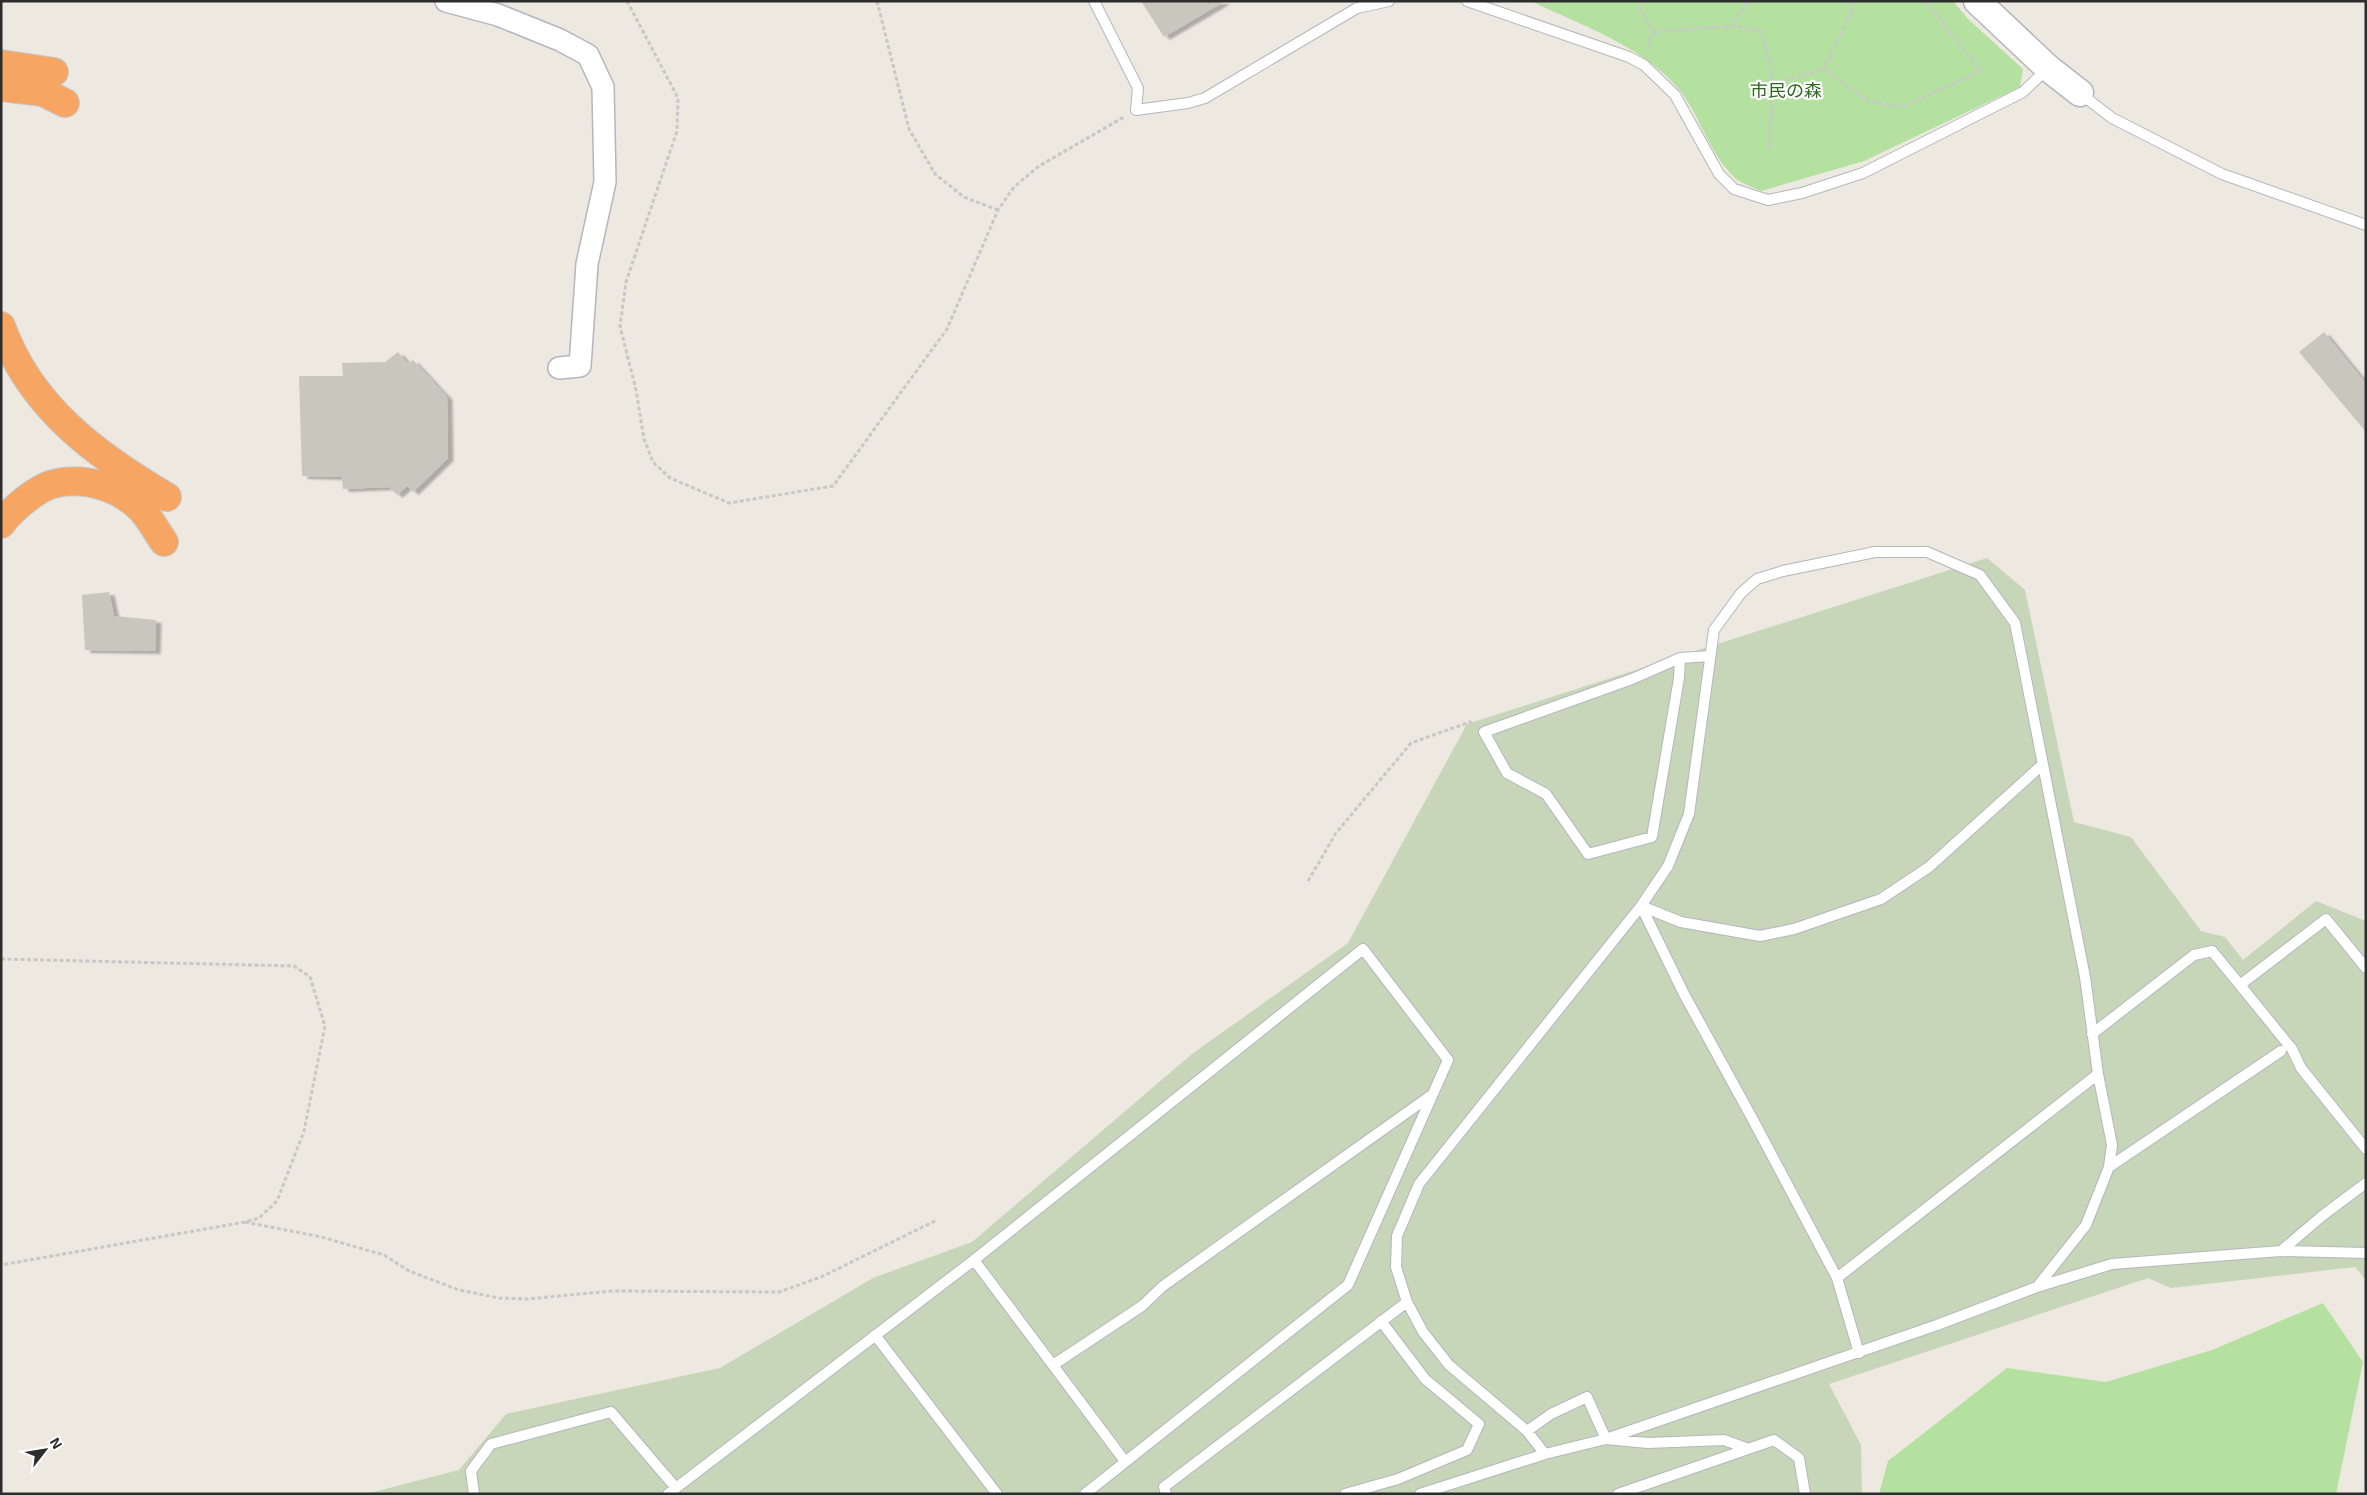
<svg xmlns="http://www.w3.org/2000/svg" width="2367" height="1495" font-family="'Exo 2','Noto Sans JP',sans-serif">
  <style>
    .green { fill: #b5e1a0 }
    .cemetery { fill: #c7d6b8 }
    .building { fill: #c9c6be; filter: url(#shadow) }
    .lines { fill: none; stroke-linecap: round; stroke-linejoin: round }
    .service-casing { stroke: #b4b6bf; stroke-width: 12 }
    .minor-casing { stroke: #b4b6bf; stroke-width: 24 }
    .tertiary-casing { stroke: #b4b6bf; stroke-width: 29 }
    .motorway-casing { stroke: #c8c8c8; stroke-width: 30 }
    .path { stroke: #c8c8c8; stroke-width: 3; stroke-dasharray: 4 2.5; stroke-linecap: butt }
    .service { stroke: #fff; stroke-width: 10 }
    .minor { stroke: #fff; stroke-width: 21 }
    .tertiary { stroke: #fff; stroke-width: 26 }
    .motorway { stroke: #f6a563; stroke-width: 28 }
    .labels { text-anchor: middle; stroke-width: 4.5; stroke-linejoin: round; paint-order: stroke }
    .park-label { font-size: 18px; fill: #2d681f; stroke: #fff }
  </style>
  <defs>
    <filter id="shadow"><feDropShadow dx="5.5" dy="3" stdDeviation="1" flood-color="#0004"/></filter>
  </defs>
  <rect width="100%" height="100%" fill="#ede8e0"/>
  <!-- green -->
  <path class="green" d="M1531,1H1953L1968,19L2023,69L2020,87L1864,161L1761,191C1753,187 1740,183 1734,177C1710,154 1701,119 1682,93C1645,46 1582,26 1531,1Z
    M2323,1303L2363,1362L2336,1494H1879L1888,1461L2007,1368L2106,1382L2212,1350Z"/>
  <!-- cemetery -->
  <path class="cemetery" d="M1987,558L2025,590L2074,822L2131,837L2201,931L2225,937L2243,960L2316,901L2366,921V1280L2355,1267L2171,1288L2148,1278L1829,1384L1861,1445L1862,1494H366L459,1470L506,1414L720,1368L873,1278L972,1242L1192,1054L1348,943L1467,724Z"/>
  <!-- building -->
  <path class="building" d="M1141,1H1225L1164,37Z
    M2324,332L2366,384V432L2299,352Z
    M398,352L408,364L413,360L447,397L448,458L413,492L407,486L397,495L389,487L343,489L342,477L302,476L299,376H343L342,363L385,362Z
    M109,592L114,616L156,620L155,651L85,650L82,595Z"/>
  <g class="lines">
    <defs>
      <path id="service" d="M1094,1L1138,88L1136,110L1188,103L1205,98L1357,8L1389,1
        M1467,1L1629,57L1644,65L1675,95L1719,174L1734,189L1768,200L1802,193L1863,173L2023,92L2047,69
        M2081,94L2112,118L2222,174L2366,225
        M1680,658L1679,678L1652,837L1588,854L1546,794L1507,773L1484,732L1632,679L1680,658L1710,656
        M1641,906L1684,994L1752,1118L1837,1278L1859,1353
        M1641,906L1681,922L1760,936L1794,929L1881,899L1929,867L2042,765
        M2240,985L2292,1049L2301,1068L2366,1149
        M2092,1034L2194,955L2212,951L2240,985L2326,919L2366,968
        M2109,1167L2281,1051
        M2281,1251L2322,1216L2366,1183
        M974,1260L1124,1460
        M1837,1278L2098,1074
        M875,1335L997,1494
        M1053,1365L1142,1306L1163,1286L1433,1094
        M1527,1431L1551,1414L1587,1397L1606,1439L1648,1443L1724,1440L1746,1448
        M1545,1454L1527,1431L1449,1365L1423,1332L1407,1302L1396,1267L1397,1236L1419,1184L1641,906L1668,866L1689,814L1714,630L1741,593L1757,579L1783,571L1875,552H1927L1980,575L2015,623L2085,977L2098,1074L2112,1145L2109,1167L2086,1225L2037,1287
        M474,1494L471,1471L491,1444L611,1412L676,1488
        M668,1494L974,1260L1363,949L1448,1060L1348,1285L1085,1494
        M1166,1494L1164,1487L1407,1302
        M1345,1494L1398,1479L1467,1450L1479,1424L1425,1379L1381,1321
        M1420,1494L1545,1454L1606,1439L1937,1325L2037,1287L2112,1264L2281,1251L2366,1253
        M1618,1494L1774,1440L1799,1458L1805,1494"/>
      <path id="minor" d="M446,1L498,15L560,40L588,55L603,87L605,182L587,264L580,366L559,368"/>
      <path id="tertiary" d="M1977,1L2048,68L2080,93"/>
      <path id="motorway" d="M1,64L54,72
        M1,87L43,92L65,103
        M1,326C30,407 96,455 167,497
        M1,524C11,510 37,488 53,484C84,476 120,487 142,510C150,519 157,532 164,542"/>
    </defs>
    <!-- service casing -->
    <use href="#service" class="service-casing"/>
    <!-- minor casing -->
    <use href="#minor" class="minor-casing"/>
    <!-- tertiary casing -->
    <use href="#tertiary" class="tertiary-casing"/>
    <!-- motorway casing -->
    <use href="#motorway" class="motorway-casing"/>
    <!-- path -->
    <path class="path" d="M627,1L678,98L677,131L626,282L620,326L636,390L644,439L653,462L670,478L729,503L833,486L947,329L998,210L1014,187L1039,166L1124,117
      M877,1L909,129L935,174L964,197L998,210
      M1643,1L1640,7L1652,32L1648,50
      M1732,26L1760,31C1777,68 1771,109 1769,149
      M1652,32L1732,26L1749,1
      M1824,69L1868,101L1901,107L1981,71L1925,1
      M1772,84L1824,69L1851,14V1
      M1308,881L1336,833L1411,743L1470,722L1473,724
      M1,959L294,966L310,977L325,1026L304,1131L277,1201L259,1218L245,1222L1,1265
      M245,1222L321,1237L384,1255L409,1271L459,1290L499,1298L527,1299L612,1291L779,1292L821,1277L937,1220"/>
    <!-- service -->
    <use href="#service" class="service"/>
    <!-- minor -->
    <use href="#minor" class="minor"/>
    <!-- tertiary -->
    <use href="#tertiary" class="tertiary"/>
    <!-- motorway -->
    <use href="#motorway" class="motorway"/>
  </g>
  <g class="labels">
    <!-- park labels -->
    <g class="park-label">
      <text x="1786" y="97">市民の森</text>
    </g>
  </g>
  <!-- border -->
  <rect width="2367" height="1495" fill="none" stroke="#2d2d2d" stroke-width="5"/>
  <!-- north arrow -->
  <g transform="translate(45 1450) rotate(59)" stroke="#ffffff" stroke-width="4" paint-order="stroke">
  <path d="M0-4L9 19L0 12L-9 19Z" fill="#2d2d2d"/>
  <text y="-8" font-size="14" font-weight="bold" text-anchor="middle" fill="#2d2d2d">N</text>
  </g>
</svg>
